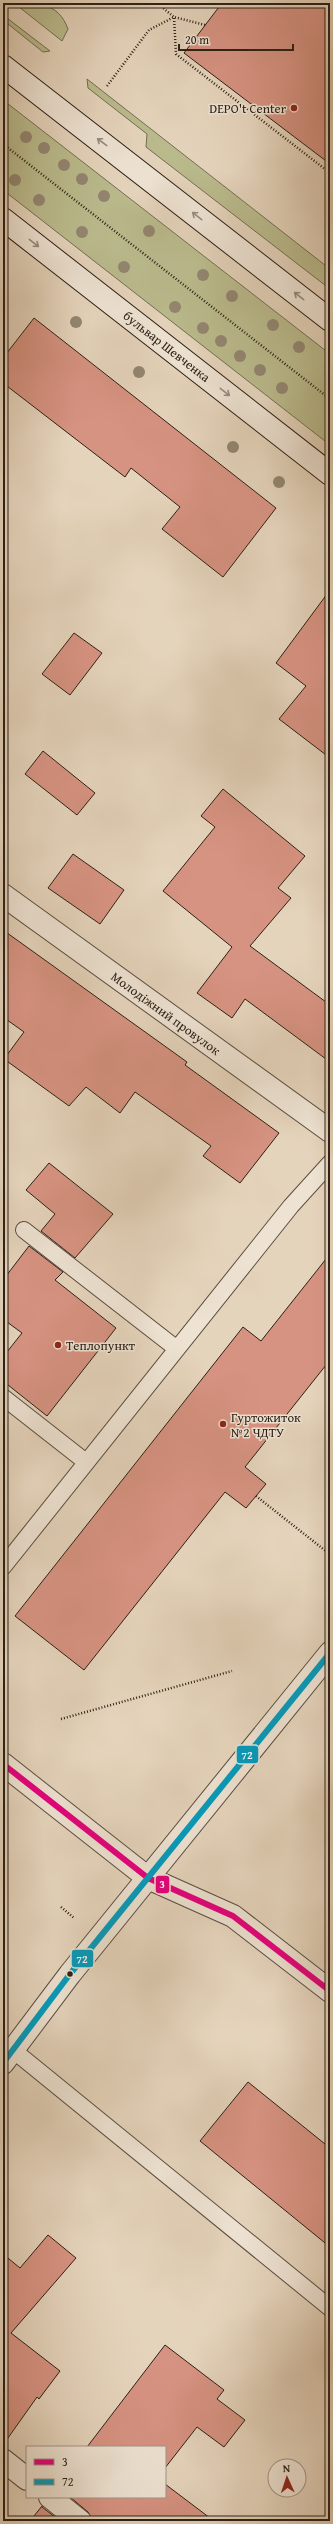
<svg xmlns="http://www.w3.org/2000/svg" width="333" height="2524" font-family="'Gentium Book Plus',serif">
  <style>
    .green { fill: #babb8d; stroke: #736e52 }
    .building { fill: #d79382; stroke: #2c2016 }
    .lines { fill: none; stroke-linecap: round; stroke-linejoin: round }
    .service-casing { stroke: #5a4d40; stroke-width: 18 }
    .minor-casing { stroke: #5a4d40; stroke-width: 24 }
    .tertiary-casing { stroke: #5a4d40; stroke-width: 24 }
    .secondary-casing { stroke: #2c2016; stroke-width: 24 }
    .path { stroke: #2c2016; stroke-width: 2.5; stroke-dasharray: 1 2; stroke-linecap: butt }
    .service { stroke: #eee3d3; stroke-width: 16 }
    .minor { stroke: #eee3d3; stroke-width: 22 }
    .tertiary { stroke: #eee3d3; stroke-width: 22 }
    .secondary { stroke: #eee3d3; stroke-width: 22 }
    .bus-1-casing { stroke: #eee3d3; stroke-width: 9 }
    .bus-2-casing { stroke: #eee3d3; stroke-width: 9 }
    .bus-1 { stroke: #e5007d; stroke-width: 6 }
    .bus-2 { stroke: #049bbc; stroke-width: 6 }
    .tree { fill: #938671 }
    .oneway { stroke: #978b7e }
    .poi-dot { fill: #8f2418; stroke: #eee3d3; stroke-width: 1.5 }
    .bus-dot { fill: #2c2016; stroke: #eee3d3; stroke-width: 1.5 }
    .labels { text-anchor: middle; stroke-width: 3; stroke-linejoin: round; paint-order: stroke }
    .poi-label { font-size: 13px; fill: #2c2016; stroke: #eee3d3; text-anchor: start }
    .street-label { font-size: 13px; fill: #2c2016; stroke: #eee3d3 }
    .line-badge { stroke: #eee3d3; stroke-width: 1.5 }
    .badge-label { font-size: 11px; text-anchor: middle; font-weight: bold; fill: #fff }
  </style>
  <rect width="100%" height="100%" fill="#e5d4bc"/>
  <filter id="stains"><feTurbulence type="fractalNoise" baseFrequency=".005" numOctaves="4"/><feColorMatrix values="0 0 0 0 .2 0 0 0 0 .09 0 0 0 0 .02 0 0 0 .5 -.17"/></filter>
  <radialGradient id="worn" r=".72"><stop offset=".6" stop-color="#630" stop-opacity="0"/><stop offset="1" stop-color="#630" stop-opacity=".3"/></radialGradient>
  <!-- green -->
  <path class="green" d="M14,3C38,3 58,2 68,29L62,41Z
    M3,15L50,51L43,52L3,20Z
    M87,79L330,269V289L146,147L147,134L88,88Z
    M3,100L330,354V445L3,190Z"/>
  <!-- building -->
  <path class="building" d="M222,3H330V164L184,53Z
    M34,318L276,508L223,577L162,529L180,507L131,468L125,477L3,383V358Z
    M330,590V758L279,719L306,686L276,663Z
    M74,633L102,653L70,695L42,674Z
    M43,751L95,793L77,815L25,774Z
    M223,789L305,856L278,888L291,898L250,946L330,1005V1062L245,999L232,1018L197,993L232,947L163,891L215,827L201,816Z
    M73,854L124,890L100,924L48,888Z
    M3,930L187,1062L185,1065L279,1133L240,1183L203,1156L211,1146L135,1092L120,1113L86,1087L69,1106L4,1059L24,1032L3,1017Z
    M49,1163L113,1214L75,1258L41,1231L55,1214L26,1190Z
    M29,1246L63,1272L55,1280L116,1328L47,1416L3,1381V1357L22,1333L3,1319V1280Z
    M330,1254V1360L245,1467L266,1484L246,1508L225,1492L84,1670L15,1616L243,1327L261,1341Z
    M248,2082L330,2148V2247L200,2141Z
    M48,2235L76,2258L11,2333L60,2371L39,2399L37,2397L3,2445V2254L20,2268Z
    M165,2345L224,2390L217,2399L245,2420L224,2447L197,2427L165,2468V2447H87Z
    M165,2484L214,2521H92L88,2512L70,2497H165Z
    M42,2506V2507L60,2521H30Z"/>
  <g class="lines">
    <defs>
      <path id="service" d="M24,1230L177,1349
        M3,1397L86,1462
        M3,1567L291,1206L330,1163
        M13,2050L330,2308"/>
      <path id="minor" d="M3,895L330,1131
        M3,1764L148,1878L233,1916L330,1991
        M3,2460L27,2479
        M50,2497L80,2521"/>
      <path id="tertiary" d="M3,2063L70,1974L330,1653"/>
      <path id="secondary" d="M3,66L330,320
        M3,219L330,474"/>
    </defs>
    <!-- service casing -->
    <use href="#service" class="service-casing"/>
    <!-- minor casing -->
    <use href="#minor" class="minor-casing"/>
    <!-- tertiary casing -->
    <use href="#tertiary" class="tertiary-casing"/>
    <!-- secondary casing -->
    <use href="#secondary" class="secondary-casing"/>
    <!-- path -->
    <path class="path" d="M205,25L174,17L176,54L330,173
      M107,86L149,30L174,17L157,3
      M3,144L330,399
      M256,1496L327,1552
      M61,1719L232,1671
      M61,1907L74,1918"/>
    <!-- service -->
    <use href="#service" class="service"/>
    <!-- minor -->
    <use href="#minor" class="minor"/>
    <!-- tertiary -->
    <use href="#tertiary" class="tertiary"/>
    <!-- secondary -->
    <use href="#secondary" class="secondary"/>
    <defs>
      <path id="bus-1" d="M3,1764L148,1878L233,1916L330,1991"/>
      <path id="bus-2" d="M3,2063L70,1974L330,1653"/>
    </defs>
    <!-- bus-1 casing -->
    <use href="#bus-1" class="bus-1-casing"/>
    <!-- bus-2 casing -->
    <use href="#bus-2" class="bus-2-casing"/>
    <!-- bus-1 -->
    <use href="#bus-1" class="bus-1"/>
    <!-- bus-2 -->
    <use href="#bus-2" class="bus-2"/>
  </g>
  <!-- trees -->
  <g class="tree">
    <circle cx="26" cy="137" r="6"/>
    <circle cx="44" cy="148" r="6"/>
    <circle cx="64" cy="165" r="6"/>
    <circle cx="82" cy="179" r="6"/>
    <circle cx="15" cy="180" r="6"/>
    <circle cx="104" cy="196" r="6"/>
    <circle cx="39" cy="200" r="6"/>
    <circle cx="149" cy="231" r="6"/>
    <circle cx="82" cy="232" r="6"/>
    <circle cx="124" cy="267" r="6"/>
    <circle cx="203" cy="275" r="6"/>
    <circle cx="232" cy="296" r="6"/>
    <circle cx="175" cy="307" r="6"/>
    <circle cx="76" cy="322" r="6"/>
    <circle cx="273" cy="325" r="6"/>
    <circle cx="203" cy="328" r="6"/>
    <circle cx="221" cy="341" r="6"/>
    <circle cx="299" cy="347" r="6"/>
    <circle cx="240" cy="356" r="6"/>
    <circle cx="260" cy="370" r="6"/>
    <circle cx="139" cy="372" r="6"/>
    <circle cx="282" cy="388" r="6"/>
    <circle cx="233" cy="447" r="6"/>
    <circle cx="279" cy="482" r="6"/>
  </g>
  <!-- one-way arrows -->
  <defs><path id="oneway-shaft" d="M-6 0H5M1.5-3L5.5 0L1.5 3" fill="none" stroke-width="1.6" stroke-linecap="round" stroke-linejoin="round"/></defs>
  <g class="oneway">
    <use href="#oneway-shaft" transform="translate(102 142) rotate(-143)"/>
    <use href="#oneway-shaft" transform="translate(197 216) rotate(-142)"/>
    <use href="#oneway-shaft" transform="translate(34 243) rotate(38)"/>
    <use href="#oneway-shaft" transform="translate(299 296) rotate(-142)"/>
    <use href="#oneway-shaft" transform="translate(225 392) rotate(38)"/>
  </g>
  <!-- markers -->
  <g class="poi-dot">
    <circle cx="294" cy="108" r="4"/>
    <circle cx="58" cy="1345" r="4"/>
    <circle cx="223" cy="1424" r="4"/>
  </g>
  <circle class="bus-dot" cx="70" cy="1974" r="3.5"/>
  <g class="labels">
    <!-- poi labels -->
    <g class="poi-label">
      <text x="286" y="113" text-anchor="end">DEPO't Center</text>
      <text x="66" y="1350">Теплопункт</text>
      <text x="231" y="1422">Гуртожиток<tspan x="231" dy="15">№2 ЧДТУ</tspan></text>
    </g>
    <!-- street labels -->
    <g class="street-label">
      <text transform="translate(167 346) rotate(38)" y="5">бульвар Шевченка</text>
      <text transform="translate(166 1013) rotate(36)" y="5">Молодіжний провулок</text>
    </g>
  </g>
  <g class="line-badge">
    <rect x="236" y="1745" width="23" height="19" rx="4" fill="#049bbc"/>
    <rect x="155" y="1875" width="15" height="19" rx="4" fill="#e5007d"/>
    <rect x="71" y="1949" width="23" height="19" rx="4" fill="#049bbc"/>
  </g>
  <g class="badge-label">
    <text x="247" y="1759">72</text>
    <text x="162" y="1888">3</text>
    <text x="82" y="1963">72</text>
  </g>
  <!-- margin -->
  <rect width="333" height="2524" fill="none" stroke="#e5d4bc" stroke-width="16"/>
  <rect x="4" y="4" width="325" height="2516" fill="none" stroke="#2c2016" stroke-width="2"/>
  <rect x="8" y="8" width="317" height="2508" fill="none" stroke="#2c2016"/>
  <!-- legend -->
  <rect x="26" y="2446" width="140" height="52" fill="#eee3d3" stroke="#a09587"/>
  <rect x="34" y="2459" width="20" height="6" fill="#e5007d" stroke="#a09587"/>
  <text x="62" y="2466" font-size="12" fill="#2c2016">3</text>
  <rect x="34" y="2479" width="20" height="6" fill="#049bbc" stroke="#a09587"/>
  <text x="62" y="2486" font-size="12" fill="#2c2016">72</text>
  <!-- north arrow -->
  <g transform="translate(287 2478) rotate(357)"><circle r="19" fill="#eee3d3" stroke="#a09587"/>
  <path d="M0-3L7 15L0 10L-7 15Z" fill="#8f2418"/>
  <text y="-6" font-size="11" font-weight="bold" text-anchor="middle" fill="#2c2016">N</text>
  </g>
  <!-- scale -->
  <path d="M179 44v6h114v-6" fill="none" stroke="#2c2016" stroke-width="2"/>
  <text x="185" y="44" font-size="12" fill="#2c2016" stroke="#eee3d3" stroke-width="3" paint-order="stroke">20 m</text>
  <rect width="100%" height="100%" filter="url(#stains)"/>
  <rect width="100%" height="100%" fill="url(#worn)"/>
</svg>
